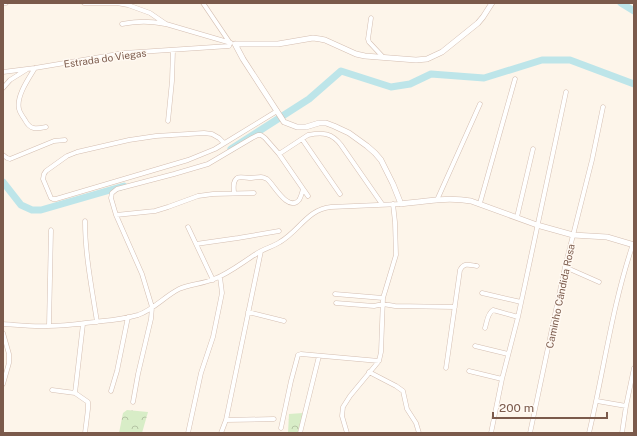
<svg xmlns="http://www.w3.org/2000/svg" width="637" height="436" font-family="'Public Sans',sans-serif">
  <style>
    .forest { fill: url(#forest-crowns) }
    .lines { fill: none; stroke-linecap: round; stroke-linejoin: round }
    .river { stroke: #bde5e9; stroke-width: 7 }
    .minor-casing { stroke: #d4beb1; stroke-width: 5 }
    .tertiary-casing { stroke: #d4beb1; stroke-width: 6 }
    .minor { stroke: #fff; stroke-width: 4 }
    .tertiary { stroke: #fff; stroke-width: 5 }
    .labels { text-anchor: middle; stroke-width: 3; stroke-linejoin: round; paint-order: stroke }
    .street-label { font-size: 10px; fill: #7b5a4b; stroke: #fff9f2 }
  </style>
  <defs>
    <pattern id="forest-crowns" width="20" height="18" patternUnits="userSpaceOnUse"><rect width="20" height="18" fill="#d8edc7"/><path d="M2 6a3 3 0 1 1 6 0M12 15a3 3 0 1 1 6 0" fill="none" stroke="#b4c3a4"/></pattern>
  </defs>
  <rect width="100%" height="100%" fill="#fdf5ea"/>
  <!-- forest -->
  <path class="forest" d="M127,410L148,412L142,433H119L123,413Z
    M303,413L298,433H288L289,414Z"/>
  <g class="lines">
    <!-- river -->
    <path class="river" d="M621,3L634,11
      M231,149L309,99L341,71L391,87L410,84L431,74L484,78L542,60H570L634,84
      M3,182L21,205L32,210H41L124,186"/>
    <defs>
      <path id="minor" d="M3,3H6
        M84,3H117L128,5L150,13L166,24L231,43
        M371,18L368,39L369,42L383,57
        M122,24C140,21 148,21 165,24
        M35,68C29,78 16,96 19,109C20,113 23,117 25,120C30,130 36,129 46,127
        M3,72L35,68L124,53L229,46L230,43L228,40L203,3
        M3,88L10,80L26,70
        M168,121L172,81L173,50
        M302,139L340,194
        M224,143L219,138L212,134L204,133L156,136L129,140L77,152L67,156L46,171L44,174L43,179L51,198L53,199H56L188,160L215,149L277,111
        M279,154L308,135C323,132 332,133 341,145L382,204
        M3,155L7,158L10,159L54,141L65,140
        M234,193C234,188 232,182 237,178C240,176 245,178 249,178C253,178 257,177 261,177C263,177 265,178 267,179C273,183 288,213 299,200C301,197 302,193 303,189
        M437,200L480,104
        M480,203L515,79
        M116,215L155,211L168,207L198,196L213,194L254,193
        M517,217L533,149
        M85,221C85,255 92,289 97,322
        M188,227L213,280
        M196,244L238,238L279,231
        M565,267L599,282
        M482,293L521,302
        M335,294L383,298
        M336,303L374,306L383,304L395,306L455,307
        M248,312L284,321
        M3,324C18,325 33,327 48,326C67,326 84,323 103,321C114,320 127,318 138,315C153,310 165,296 179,289C190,284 203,284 214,279C228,274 243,262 256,254C263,249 272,247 280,242C299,231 308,209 331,207L401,204
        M49,326L51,230
        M485,328C487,322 487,314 493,310L518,317
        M3,333L9,354V363L3,384
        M475,346L508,354
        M446,368L460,270C464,262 470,265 477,266
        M469,371L502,379
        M369,372L396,386L403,391L407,409L416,423L419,433
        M52,390L75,393L88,402V409L85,433
        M111,391L117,371L128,317
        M75,393L83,324
        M597,401L626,406
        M133,402L138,374L151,319L152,307L142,274L116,215L111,198L112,193L117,189L174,174L208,164L252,138L258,135H261L265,138L279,154L308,196
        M226,420L274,419
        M281,428L291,381L298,355L301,354L379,361
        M188,433L201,373L213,337L220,303L222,293L220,277
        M221,433L226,420L261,251
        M300,433L319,356
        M347,433L342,416L343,407L350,396L379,361L381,352L383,298L396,255L395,222L393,204
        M491,433L502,379L518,317L566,92
        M530,433L565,267L592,160L603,107
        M589,433C604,370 612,306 633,244
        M622,433L626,406L634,368"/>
      <path id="tertiary" d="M235,44L243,59L284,122L297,127H306L319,123H326L334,126L349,133L367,146L375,153L381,160L393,184L401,204C424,201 448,197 471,201L537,225L573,235L607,237L634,245
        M235,44H278L313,38L320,39L325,40L356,54L365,56L416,60L427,59L442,52L478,23L483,17L492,3"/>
    </defs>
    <!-- minor casing -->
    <use href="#minor" class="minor-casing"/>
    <!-- tertiary casing -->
    <use href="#tertiary" class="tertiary-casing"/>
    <!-- minor -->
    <use href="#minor" class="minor"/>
    <!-- tertiary -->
    <use href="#tertiary" class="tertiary"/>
  </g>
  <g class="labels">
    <!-- street labels -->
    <g class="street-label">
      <text transform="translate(105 58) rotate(-8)" y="4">Estrada do Viegas</text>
      <text transform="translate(560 296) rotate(-78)" y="4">Caminho Cândida Rosa</text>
    </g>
  </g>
  <!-- border -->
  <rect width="637" height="436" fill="none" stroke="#7b5a4b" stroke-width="8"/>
  <!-- scale -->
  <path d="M493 412v6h114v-6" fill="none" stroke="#7b5a4b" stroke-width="2"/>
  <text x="499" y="412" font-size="12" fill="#7b5a4b" stroke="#fff9f2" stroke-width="3" paint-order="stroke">200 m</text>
</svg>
